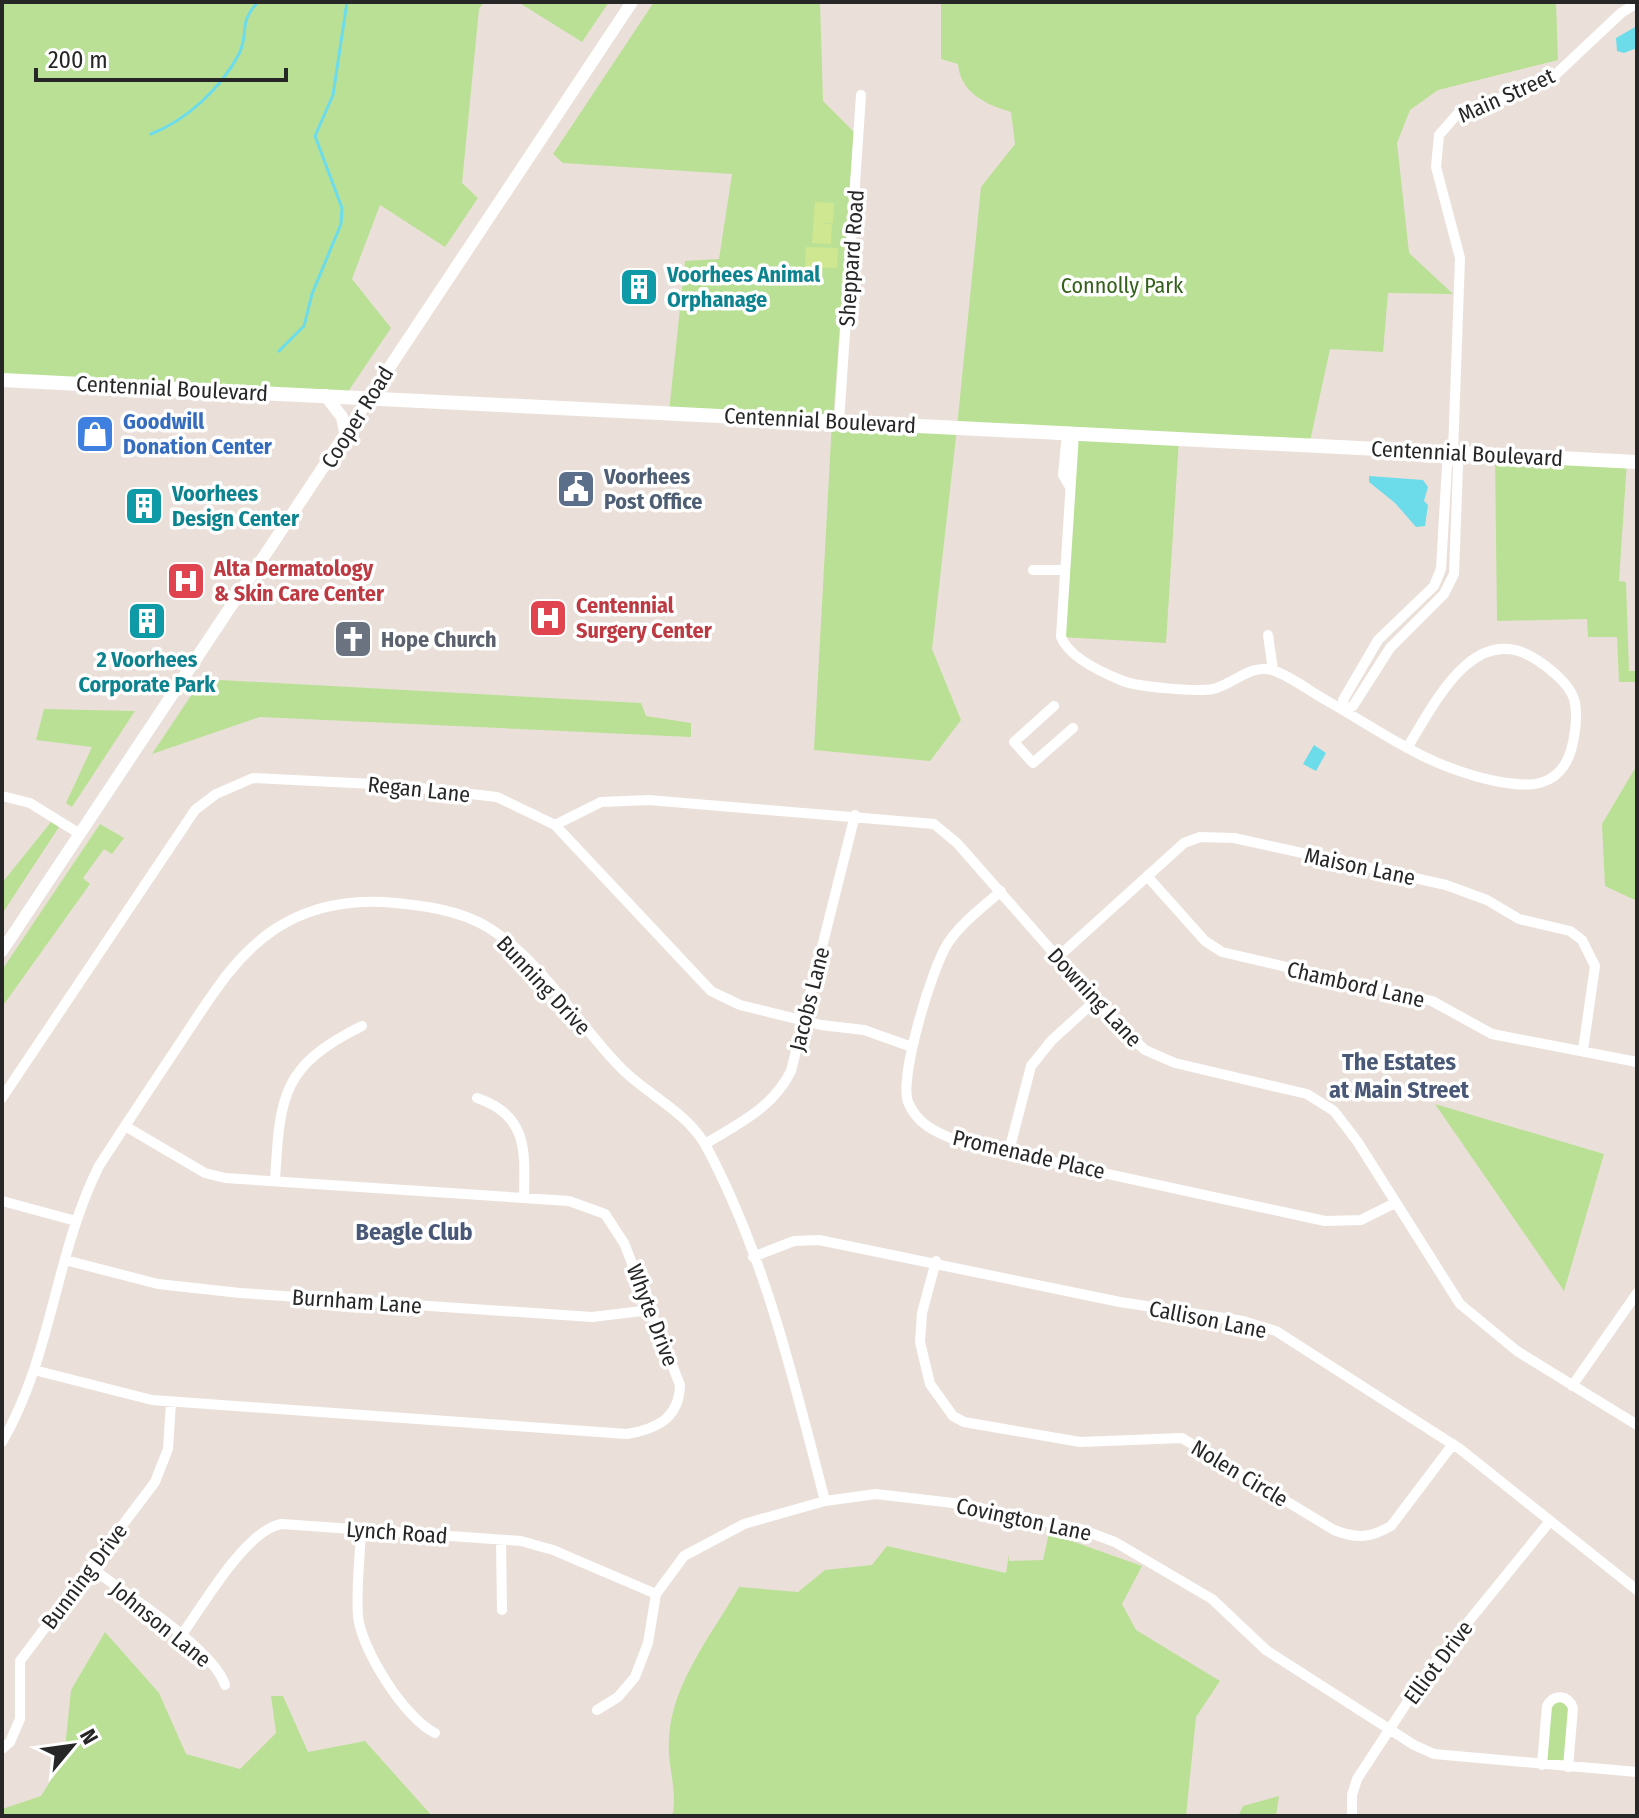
<svg xmlns="http://www.w3.org/2000/svg" width="1639" height="1818" font-family="'Fira Sans Condensed',sans-serif">
  <style>
    .green { fill: #bae095 }
    .pitch { fill: #cfe791 }
    .water { fill: #6cdceb }
    .lines { fill: none; stroke-linecap: round; stroke-linejoin: round }
    .stream { stroke: #6cdceb; stroke-width: 3 }
    .minor { stroke: #fff; stroke-width: 10 }
    .tertiary { stroke: #fff; stroke-width: 12 }
    .secondary { stroke: #fff; stroke-width: 14 }
    .labels { text-anchor: middle; stroke-width: 7; stroke-linejoin: round; paint-order: stroke }
    .street-label { font-size: 22px; fill: #272727; stroke: #fff }
    .culture-label { font-size: 22px; font-weight: bold; fill: #0d838f; stroke: #fff; text-anchor: start }
    .park-label { font-size: 22px; fill: #33611a; stroke: #fff }
    .shop-label { font-size: 22px; font-weight: bold; fill: #366cbe; stroke: #fff; text-anchor: start }
    .service-label { font-size: 22px; font-weight: bold; fill: #4e5e75; stroke: #fff; text-anchor: start }
    .health-label { font-size: 22px; font-weight: bold; fill: #be3a42; stroke: #fff; text-anchor: start }
    .worship-label { font-size: 22px; font-weight: bold; fill: #5b616d; stroke: #fff; text-anchor: start }
    .neighbourhood-label { font-size: 24px; font-weight: bold; fill: #495876; stroke: #fff }
  </style>
  <rect width="100%" height="100%" fill="#eae0d9"/>
  <!-- green -->
  <path class="green" d="M2,2H484L479,9L462,183L478,198L445,247L380,205L352,279L391,328L345,396L2,378Z
    M518,2H609L582,42Z
    M654,2H820L823,101L854,132L833,421L957,427L981,187L1015,144L1011,112C986,105 960,92 958,64L941,59V2H1556L1558,60L1438,90L1410,110L1397,143L1409,253L1453,294L1388,293L1383,352L1330,349L1309,446L1179,439L1166,643L1061,637L1074,434L957,428L932,649L961,720L930,761L814,750L832,421L669,412L685,261L719,259L732,174L563,163L553,154Z
    M1495,455L1627,461L1619,581L1626,582L1629,671H1637V682H1619L1617,637H1588L1587,619L1497,621Z
    M202,679L641,703L646,716L691,723V737L260,717L152,754Z
    M44,709L135,711L72,807L66,803L92,747L36,740Z
    M1637,765V901L1605,886L1602,824Z
    M51,822L59,827L2,914V883Z
    M100,824L124,838L112,854L104,849L83,878L90,884L2,1007V970Z
    M1435,1104L1604,1154L1564,1291Z
    M1049,1533L1142,1566L1122,1604L1136,1630L1220,1681L1196,1717L1186,1816H669L673,1813C677,1787 667,1765 669,1739C671,1684 713,1633 739,1587L798,1592L825,1570L872,1565L887,1546L1006,1573L1009,1554V1561L1043,1560Z
    M105,1632L159,1693L186,1754L240,1769L276,1733L271,1696H283L308,1752L365,1741L432,1816H2V1809L41,1796L64,1759L71,1690Z
    M1569,1700L1568,1767L1542,1765L1549,1702Z
    M1279,1796L1276,1816H1238L1243,1806Z"/>
  <!-- pitch -->
  <path class="pitch" d="M815,202L834,203L833,223H821L832,224L831,244L812,243Z
    M806,247L838,248L837,268L805,267Z"/>
  <!-- water -->
  <path class="water" d="M1637,26V48L1624,53L1617,51L1616,38Z
    M1369,476L1423,480L1428,487L1424,501L1428,505L1425,526L1416,527L1395,503L1369,482Z
    M1314,745L1326,753L1316,771L1303,764Z"/>
  <g class="lines">
    <!-- stream -->
    <path class="stream" d="M151,134C187,120 221,88 239,54C250,31 237,25 258,2
      M279,351L304,326L312,294L341,224L342,208L315,136L333,95L347,2"/>
    <!-- minor -->
    <path class="minor" d="M839,422L861,95
      M1067,433L1063,475L1070,487
      M1074,434L1061,637C1069,657 1103,673 1123,681C1138,687 1197,692 1213,689C1234,684 1252,662 1275,671C1291,677 1307,689 1322,698C1383,732 1424,766 1495,781C1521,786 1549,790 1565,764C1574,750 1579,716 1574,699C1569,684 1551,669 1537,660C1474,618 1434,705 1407,748
      M1453,453L1458,466L1454,574L1444,594L1390,648L1353,706L1345,711L1343,700L1378,640L1434,586L1441,569L1447,465L1453,453L1460,258L1436,167L1439,135L1460,111L1523,91L1552,78L1621,13L1637,3
      M1033,570H1065
      M1268,635L1273,670
      M1054,706L1014,742L1033,763L1073,728
      M2,796L30,803L80,834
      M555,825L601,802L649,800L934,824L957,843L1110,1017L1145,1050L1175,1063L1307,1094L1334,1111L1357,1141L1460,1304L1517,1351L1637,1425
      M1147,876L1205,941L1222,952L1432,1001L1492,1034L1637,1062
      M1001,891C983,907 961,923 948,943C932,967 899,1077 908,1102C918,1126 938,1133 960,1142L1325,1221L1361,1220L1395,1203
      M1058,957L1184,843L1200,837L1234,838L1446,885L1487,900L1519,919L1570,931L1582,940L1595,966L1583,1050
      M2,1098L195,810L216,794L253,778L393,785L497,797L555,825L711,991L740,1005L821,1025L864,1030L912,1047
      M477,1098C528,1115 525,1151 524,1197
      M705,1144C738,1124 773,1108 791,1071L855,815
      M1009,1151L1031,1066L1052,1040L1095,1001
      M275,1181C280,1096 281,1066 362,1026
      M2,1201L76,1221
      M753,1257L794,1241L819,1240L1120,1302L1243,1321L1276,1331L1460,1449L1637,1590
      M65,1260L158,1284L240,1293L592,1317L651,1310
      M936,1261L922,1313L920,1342L930,1384L953,1416L964,1422L1080,1442L1182,1438L1334,1530C1357,1539 1370,1538 1391,1526L1453,1444
      M34,1370L152,1400L627,1434C656,1429 679,1419 680,1385L624,1243L605,1214L569,1201L225,1178L205,1173L125,1126
      M1572,1386L1637,1293
      M2,1442C52,1357 55,1253 99,1166C126,1124 154,1082 182,1040C209,1000 234,956 275,929C307,908 346,900 384,902C419,905 459,909 489,928C541,960 579,1026 622,1069C648,1095 687,1112 706,1146C765,1256 794,1381 825,1501
      M361,1529C360,1558 356,1588 358,1616C361,1649 405,1719 435,1733
      M501,1540L502,1610
      M90,1567C123,1592 214,1649 225,1685
      M181,1636C202,1607 246,1529 282,1524L521,1541L553,1550L656,1594
      M597,1710L618,1697L635,1677L648,1643L656,1594L684,1556L744,1524L825,1501L876,1494L953,1503L1080,1529L1115,1542L1212,1599L1266,1650L1414,1745L1434,1754L1637,1772
      M2,1749L10,1742L20,1719V1661L155,1482L168,1449L171,1402
      M1542,1765L1547,1706C1554,1693 1568,1695 1573,1708L1568,1767
      M1352,1816V1795L1357,1779L1425,1675L1550,1521"/>
    <!-- tertiary -->
    <path class="tertiary" d="M325,395L342,417L346,437
      M2,951L632,2"/>
    <!-- secondary -->
    <path class="secondary" d="M2,380L1637,462"/>
  </g>
  <!-- icons -->
  <defs>
    <symbol id="building-square" viewBox="-11 -11 22 22"><rect x="-9" y="-9" width="18" height="18" rx="4" fill="#0f9aa8" stroke="#fff"/><path d="M-4-6H4V6H1V3H-1V6H-4ZM-2.5-4.3h1.7v1.8h-1.7ZM.8-4.3h1.7v1.8H.8ZM-2.5-1h1.7V.8h-1.7ZM.8-1h1.7V.8H.8Z" fill="#fff"/></symbol>
    <symbol id="shop-square" viewBox="-11 -11 22 22"><rect x="-9" y="-9" width="18" height="18" rx="4" fill="#3f7fe0" stroke="#fff"/><path d="M-5-2.5h2.3a2.7 3.5 0 0 1 5.4 0H5L5.5 6h-11ZM-1.5-2.5h3a1.5 2.3 0 0 0-3 0Z" fill="#fff"/></symbol>
    <symbol id="civic-square" viewBox="-11 -11 22 22"><rect x="-9" y="-9" width="18" height="18" rx="4" fill="#5c6f8a" stroke="#fff"/><path d="M-.6-6.5H3V-4.5H.6V-3L4-1V1h2V6H-6V1h2V-1L-.6-3ZM-1.2 2.5V6h2.4V2.5Z" fill="#fff"/></symbol>
    <symbol id="hospital-square" viewBox="-11 -11 22 22"><rect x="-9" y="-9" width="18" height="18" rx="4" fill="#e0444e" stroke="#fff"/><path d="M-5-5h3v3.5h4V-5h3V5h-3V1.5h-4V5h-3Z" fill="#fff"/></symbol>
    <symbol id="church-square" viewBox="-11 -11 22 22"><rect x="-9" y="-9" width="18" height="18" rx="4" fill="#6b7280" stroke="#fff"/><path d="M-1.2-6h2.4v3.5h3.3v2.4h-3.3V6h-2.4V-.1h-3.3v-2.4h3.3Z" fill="#fff"/></symbol>
  </defs>
  <g fill-rule="evenodd">
    <use href="#building-square" x="617" y="265" width="44" height="44"/>
    <use href="#shop-square" x="73" y="412" width="44" height="44"/>
    <use href="#civic-square" x="554" y="467" width="44" height="44"/>
    <use href="#building-square" x="122" y="484" width="44" height="44"/>
    <use href="#hospital-square" x="164" y="559" width="44" height="44"/>
    <use href="#hospital-square" x="526" y="596" width="44" height="44"/>
    <use href="#building-square" x="125" y="599" width="44" height="44"/>
    <use href="#church-square" x="331" y="617" width="44" height="44"/>
  </g>
  <g class="labels">
    <!-- street labels -->
    <g class="street-label">
      <text transform="translate(1506 95) rotate(-24)" y="8">Main Street</text>
      <text transform="translate(851 258) rotate(-86)" y="8">Sheppard Road</text>
      <text transform="translate(172 388) rotate(3)" y="8">Centennial Boulevard</text>
      <text transform="translate(357 417) rotate(-58)" y="8">Cooper Road</text>
      <text transform="translate(820 420) rotate(3)" y="8">Centennial Boulevard</text>
      <text transform="translate(1467 453) rotate(3)" y="8">Centennial Boulevard</text>
      <text transform="translate(419 789) rotate(6)" y="8">Regan Lane</text>
      <text transform="translate(1360 866) rotate(12)" y="8">Maison Lane</text>
      <text transform="translate(1356 984) rotate(13)" y="8">Chambord Lane</text>
      <text transform="translate(544 985) rotate(47)" y="8">Bunning Drive</text>
      <text transform="translate(1095 997) rotate(47)" y="8">Downing Lane</text>
      <text transform="translate(809 999) rotate(-76)" y="8">Jacobs Lane</text>
      <text transform="translate(1029 1154) rotate(13)" y="8">Promenade Place</text>
      <text transform="translate(357 1301) rotate(4)" y="8">Burnham Lane</text>
      <text transform="translate(653 1315) rotate(69)" y="8">Whyte Drive</text>
      <text transform="translate(1208 1319) rotate(11)" y="8">Callison Lane</text>
      <text transform="translate(1240 1473) rotate(31)" y="8">Nolen Circle</text>
      <text transform="translate(1024 1519) rotate(12)" y="8">Covington Lane</text>
      <text transform="translate(397 1532) rotate(4)" y="8">Lynch Road</text>
      <text transform="translate(84 1576) rotate(-53)" y="8">Bunning Drive</text>
      <text transform="translate(161 1624) rotate(39)" y="8">Johnson Lane</text>
      <text transform="translate(1438 1662) rotate(-53)" y="8">Elliot Drive</text>
    </g>
    <!-- culture labels -->
    <g class="culture-label">
      <text x="667" y="282">Voorhees Animal<tspan x="667" dy="25">Orphanage</tspan></text>
      <text x="172" y="501">Voorhees<tspan x="172" dy="25">Design Center</tspan></text>
      <text x="147" y="667" text-anchor="middle">2 Voorhees<tspan x="147" dy="25">Corporate Park</tspan></text>
    </g>
    <!-- park labels -->
    <g class="park-label">
      <text x="1122" y="293">Connolly Park</text>
    </g>
    <!-- shop labels -->
    <g class="shop-label">
      <text x="123" y="429">Goodwill<tspan x="123" dy="25">Donation Center</tspan></text>
    </g>
    <!-- service labels -->
    <g class="service-label">
      <text x="604" y="484">Voorhees<tspan x="604" dy="25">Post Office</tspan></text>
    </g>
    <!-- health labels -->
    <g class="health-label">
      <text x="214" y="576">Alta Dermatology<tspan x="214" dy="25">&amp; Skin Care Center</tspan></text>
      <text x="576" y="613">Centennial<tspan x="576" dy="25">Surgery Center</tspan></text>
    </g>
    <!-- worship labels -->
    <g class="worship-label">
      <text x="381" y="647">Hope Church</text>
    </g>
    <!-- neighbourhood labels -->
    <g class="neighbourhood-label">
      <text x="1399" y="1070">The Estates<tspan x="1399" dy="28">at Main Street</tspan></text>
      <text x="414" y="1240">Beagle Club</text>
    </g>
  </g>
  <!-- border -->
  <rect width="1639" height="1818" fill="none" stroke="#272727" stroke-width="8"/>
  <!-- north arrow -->
  <g transform="translate(72 1746) rotate(61)" stroke="#ffffff" stroke-width="6" paint-order="stroke">
  <path d="M0-6L14 30L0 20L-14 30Z" fill="#272727"/>
  <text y="-12" font-size="22" font-weight="bold" text-anchor="middle" fill="#272727">N</text>
  </g>
  <!-- scale -->
  <path d="M36 68v12h250v-12" fill="none" stroke="#272727" stroke-width="4"/>
  <text x="48" y="68" font-size="24" fill="#272727" stroke="#ffffff" stroke-width="6" paint-order="stroke">200 m</text>
</svg>
